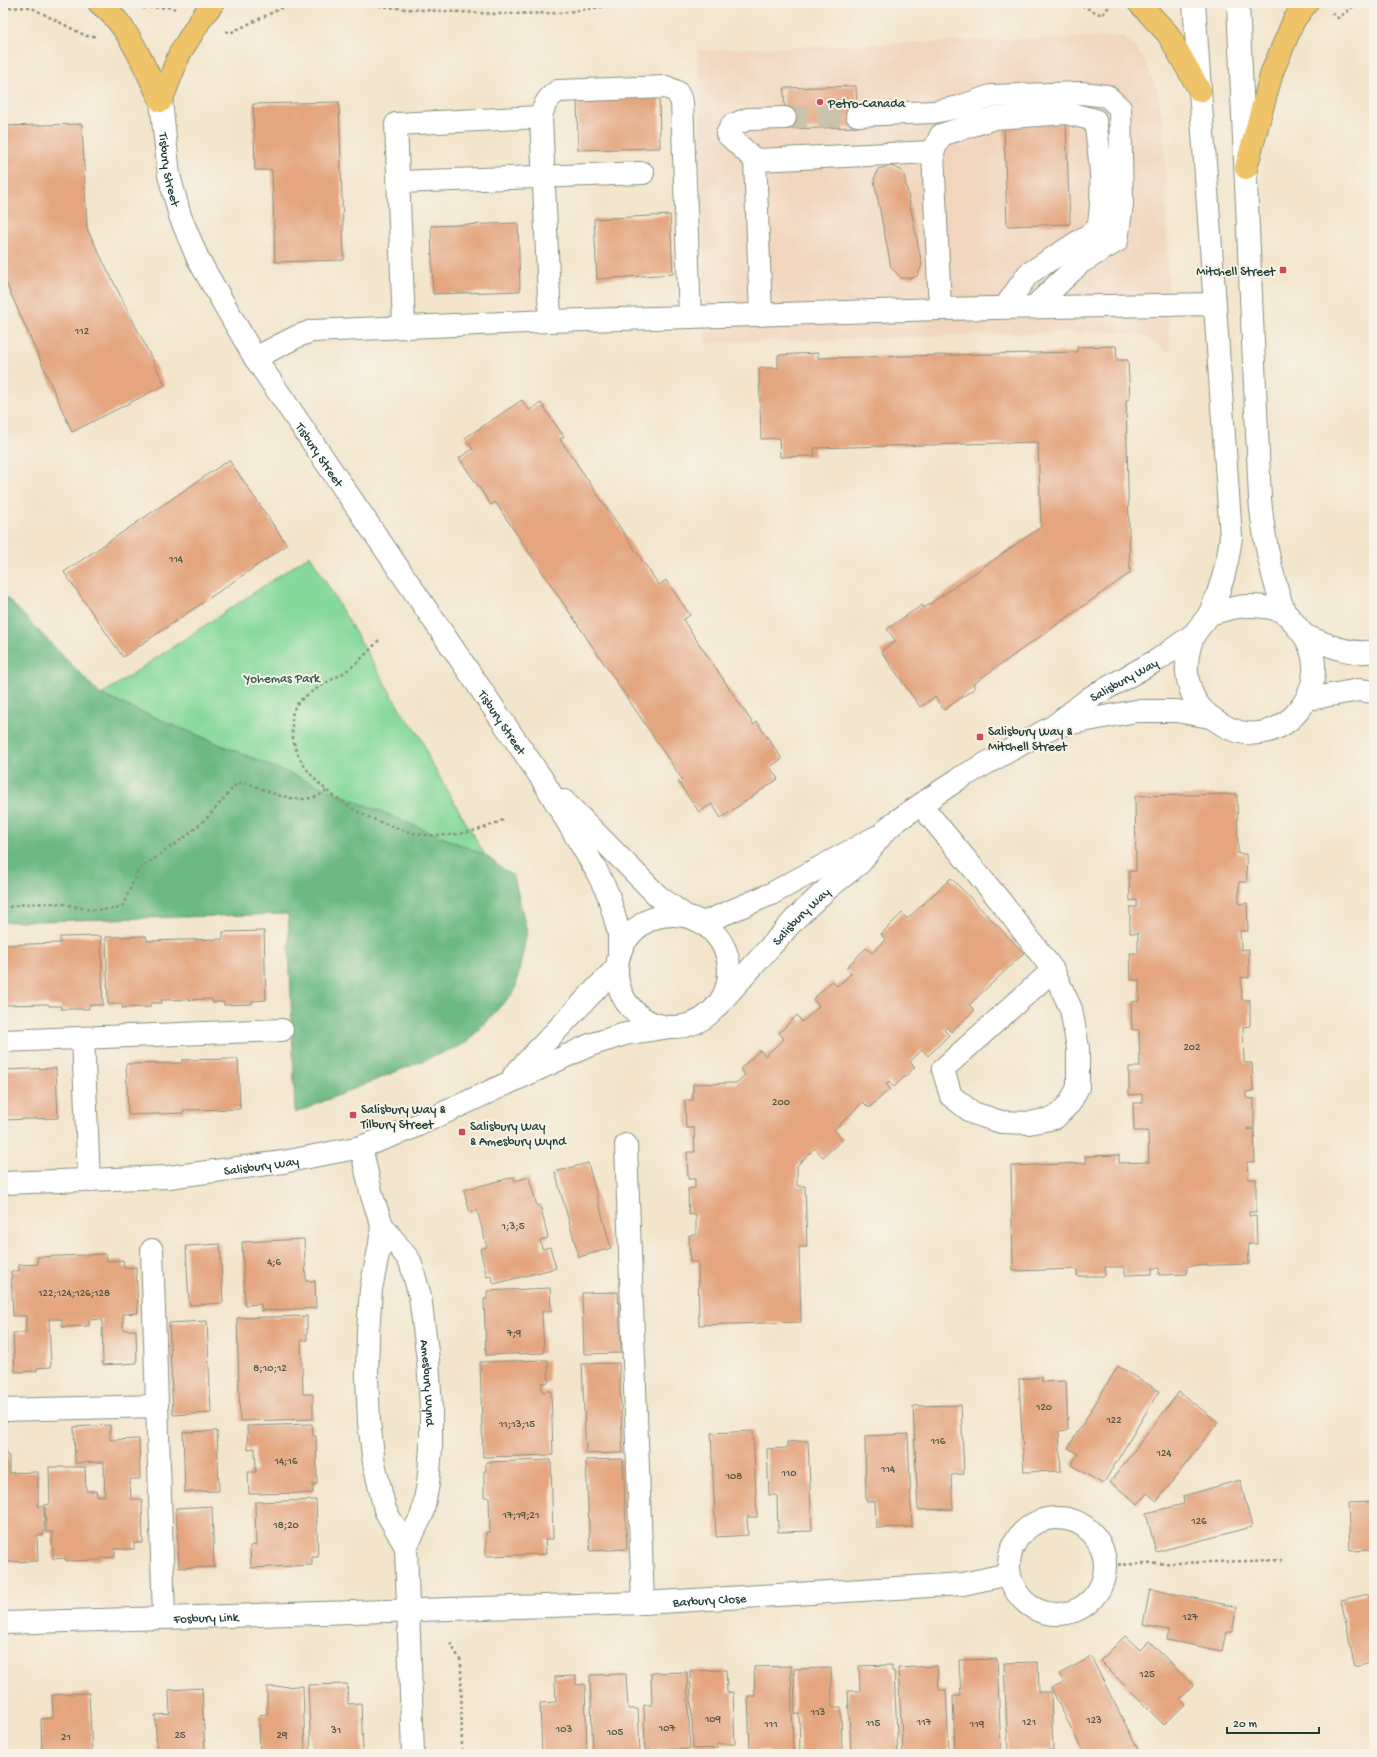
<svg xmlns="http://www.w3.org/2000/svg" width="1377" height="1757" font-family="'Gochi Hand',sans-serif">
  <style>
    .built { fill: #f1d5bd }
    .green { fill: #86d99b; stroke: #528b68 }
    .forest { fill: #6cb983; stroke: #467b5c }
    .building { fill: #e4a57f }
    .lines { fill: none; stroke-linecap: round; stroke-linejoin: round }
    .minor-tunnel { stroke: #c9c3ae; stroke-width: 22; stroke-dasharray: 22 11; stroke-linecap: butt }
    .minor-casing { stroke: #899180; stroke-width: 24 }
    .major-casing { stroke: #899180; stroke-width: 24 }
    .path { stroke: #899180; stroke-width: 2.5; stroke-dasharray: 3 3; stroke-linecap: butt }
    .minor { stroke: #fff; stroke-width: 22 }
    .major { stroke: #efc469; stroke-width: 22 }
    .poi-dot { fill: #d1495b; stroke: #f7f3e8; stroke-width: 1.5 }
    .labels { text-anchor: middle; stroke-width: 4; stroke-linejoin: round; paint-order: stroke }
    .number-label { font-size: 11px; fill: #505747 }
    .poi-label { font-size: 13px; fill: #1f3d34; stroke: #f7f3e8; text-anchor: start }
    .street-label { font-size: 13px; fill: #1f3d34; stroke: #f7f3e8 }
    .park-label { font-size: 13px; fill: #345c49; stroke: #f7f3e8 }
  </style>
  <rect width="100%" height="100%" fill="#f7f3e8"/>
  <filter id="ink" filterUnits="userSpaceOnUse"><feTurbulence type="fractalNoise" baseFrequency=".025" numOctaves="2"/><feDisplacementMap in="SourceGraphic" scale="8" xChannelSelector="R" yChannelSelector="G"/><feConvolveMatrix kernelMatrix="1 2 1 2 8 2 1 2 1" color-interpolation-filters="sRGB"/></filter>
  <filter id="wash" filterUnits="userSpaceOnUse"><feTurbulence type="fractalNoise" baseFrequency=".012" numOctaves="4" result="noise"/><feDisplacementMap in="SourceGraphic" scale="16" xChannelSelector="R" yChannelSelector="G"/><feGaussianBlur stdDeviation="0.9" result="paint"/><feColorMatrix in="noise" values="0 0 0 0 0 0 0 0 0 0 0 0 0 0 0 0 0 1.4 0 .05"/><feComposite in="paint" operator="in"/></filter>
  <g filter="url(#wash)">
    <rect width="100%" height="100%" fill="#f3e5cc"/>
    <!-- built -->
    <path class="built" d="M1122,36L1133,45L1144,59L1157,90L1164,123L1170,353L1144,336L1103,331L706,343L698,50Z"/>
    <!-- green -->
    <path class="green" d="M310,555L404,716C418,729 424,742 429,759L485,855L101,695Z"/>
    <!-- forest -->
    <path class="forest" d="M3,594L101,695L485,855L514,877L527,932L515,991L466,1043L295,1113L288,914L3,922Z"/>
    <g id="blocks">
      <!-- building -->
      <path class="building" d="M856,86L858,127L785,129L784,88Z
        M659,93L660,148L578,150L577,95Z
        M339,102L344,260L275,262L272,170H255L253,104Z
        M82,124L87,229L165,385L72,432L3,276V126Z
        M1066,124L1070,224L1007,226L1004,126Z
        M891,166L901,170L904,174L922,265L917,276L912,278H901L891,267L874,180L878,169Z
        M670,215L673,274L597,279L594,219Z
        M518,223L520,291L433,294L431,226Z
        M1116,346L1117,360H1128L1130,399L1126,400L1130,573L973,684L975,688L944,710L935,697L920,707L881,651L896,641L887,629L922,605L924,608L1041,527L1038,442L814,448L815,456L780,457L779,438L761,439L759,368H778V355L818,353V358L1077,352V347Z
        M522,400L529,410L541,403L564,437L560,439L659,585L666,580L690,615L683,620L754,725L757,722L782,759L770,767L778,779L721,818L712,804L699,812L678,782L682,779L495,502L491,505L459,458L473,449L465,438Z
        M229,460L287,545L123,657L64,572Z
        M1237,794L1238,854H1246L1247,882H1239V904L1247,903L1248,931H1240L1241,950L1249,949V978L1241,977L1242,1000H1250V1026L1243,1027L1244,1063H1252L1253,1091L1246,1092V1098L1254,1099V1128H1247V1130L1254,1129L1255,1162H1247L1248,1179H1256V1212H1249V1216L1256,1215L1257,1244H1248L1249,1264L1187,1266V1274L1159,1275V1268H1152V1274L1125,1275V1267H1105V1276H1077V1269L1013,1271L1011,1166L1086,1163L1085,1156L1119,1155V1163L1149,1162L1148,1131H1134L1133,1103H1142V1094L1129,1095V1067H1140L1139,1030H1132L1131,1002L1139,1001V980H1131L1130,953H1138V933H1130V907H1137V900L1130,901L1129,871H1136L1135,796Z
        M951,878L1024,953L969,1005L975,1010L951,1032L947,1027L944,1030L949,1035L928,1056L922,1050L910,1062L915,1067L894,1087L889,1081L886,1084L890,1089L869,1108L863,1102L834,1130L843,1139L823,1157L815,1148L797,1166V1186H805L807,1247H799L801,1322L699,1325L698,1262H690L689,1235H696V1214L689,1215L688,1189L695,1188V1179H688L687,1152H695L694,1128H686L685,1100H693V1084L736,1083L745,1075L740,1069L760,1050L765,1056L784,1039L779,1033L797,1015L802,1022L819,1006L813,999L832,981L837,986L851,974L846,968L866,948L872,953L886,940L881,934L902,913L907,919Z
        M264,931L266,1000L252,1001V1004L224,1005V1002H212V999L161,1000L162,1003H150V1007L122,1008V1004H108L106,937L146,936L147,941L223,939V932Z
        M101,936L103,1005H89V1009H61V1006H49L48,1004L3,1005V945L60,943V937Z
        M238,1059L240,1109L184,1110V1113L128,1115L126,1064L182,1063V1060Z
        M56,1068L58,1118L3,1120V1070Z
        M588,1163L611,1248L579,1257L555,1172Z
        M514,1177L515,1181L529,1177L537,1206L540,1205L548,1238L540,1240L542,1249L550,1247L556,1268L494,1284L491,1276L487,1277L480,1249L487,1247L477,1210L470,1213L464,1190Z
        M304,1239L306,1281H315L316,1308L261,1311V1304L245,1305L242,1242Z
        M220,1244L223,1303L189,1305L186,1246Z
        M106,1254L107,1261L123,1260L124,1268L136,1267L138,1313L123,1314V1330H136L137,1363L103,1365L102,1319L89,1320V1326L62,1327V1319H49L51,1367L37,1368V1371L15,1372L13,1333H26V1316H13L11,1271H19V1265L38,1264L37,1257Z
        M3,1272H4L6,1311H3Z
        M550,1288L551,1311H542L544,1353L486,1355L484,1299H487V1291Z
        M618,1292L621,1353L584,1354L582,1293Z
        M307,1316V1340H301L303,1394H313V1419L240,1421L237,1318Z
        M207,1321L211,1413L173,1415L169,1323Z
        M3,1329H6L7,1364H3Z
        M548,1360L549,1382L542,1383V1392L551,1391L553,1455L483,1457L480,1362Z
        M619,1363L623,1453L586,1454L582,1364Z
        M1118,1366L1159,1391L1103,1484L1071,1465L1078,1454L1068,1448Z
        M1042,1377V1382L1066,1381L1068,1430L1059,1431L1061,1471L1024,1472L1019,1379Z
        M1179,1392L1218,1422L1157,1501L1147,1493L1138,1504L1110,1482Z
        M961,1405L964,1474L951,1475L953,1509L918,1510L913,1406Z
        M312,1424L313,1436H316L317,1484H313V1493L249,1494L248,1472H256L255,1448L248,1449L247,1426Z
        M110,1425V1440L139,1439L140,1479H130L131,1499H142L143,1543H134V1549H115V1557L101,1558V1560L66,1561V1558L53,1559L52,1532H46L45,1505L50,1504L49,1467H85L86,1491H96L97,1496H105L104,1462L75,1463L74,1427Z
        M217,1431L219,1491L185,1492L183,1432Z
        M753,1431L757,1517H747L748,1535L716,1537L711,1433Z
        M908,1434L912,1527L876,1528L875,1501H866L865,1436Z
        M808,1441L812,1531L778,1532L777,1495H769L767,1449L787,1448V1442Z
        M6,1449L7,1456H9V1473L38,1472V1506H44V1535H37L38,1561L6,1562V1555H3V1450Z
        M623,1459L627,1549L590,1551L586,1460Z
        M551,1460L553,1539H545L546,1554L486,1556V1532H490L489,1497H484V1471H486V1462Z
        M1240,1480L1252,1527L1156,1552L1146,1513L1184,1504L1183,1496Z
        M316,1500L318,1557H312V1565L251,1568L250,1546L256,1545L255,1502Z
        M1374,1502V1549L1350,1550L1348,1503Z
        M212,1506L214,1567L179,1568L176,1508Z
        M1150,1589L1237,1607L1232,1633L1226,1632L1222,1651L1167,1640L1169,1630L1143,1625Z
        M1369,1594L1370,1597L1374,1596V1661L1355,1666L1341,1600Z
        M1125,1636L1140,1650L1149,1641L1193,1686L1180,1699L1185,1704L1164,1725L1100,1661Z
        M1091,1657L1138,1749L1128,1754H1112L1110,1751L1103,1754H1084L1051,1688L1064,1682L1059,1674Z
        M997,1659L1001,1751L955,1753L953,1696H961L959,1660Z
        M1038,1662L1039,1692H1051L1053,1750L1008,1752L1004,1663Z
        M892,1665V1671H894L898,1754L851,1753L848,1691H860L859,1666Z
        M791,1666L793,1754H769V1750L750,1751L748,1696H755L754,1667Z
        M937,1666L939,1690H946L949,1751L926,1752V1754H903L898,1668Z
        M831,1668L832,1707H841L842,1754H800L799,1714H795L794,1669Z
        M726,1670L727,1693L733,1692L735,1744H717V1748L693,1749L690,1671Z
        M687,1672L690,1749L645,1750L644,1705H652L651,1673Z
        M626,1674L628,1709H638L640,1754H593L590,1675Z
        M576,1676V1685L585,1684L587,1754H542L540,1703L556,1702L555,1677Z
        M347,1684L348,1704L361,1703L363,1754H311L308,1685Z
        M303,1686L305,1754H260L259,1715L267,1714V1687Z
        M202,1688L205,1754H157L155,1715L170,1714L169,1690Z
        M89,1693L92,1754H42L41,1719L53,1718L52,1695Z"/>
    </g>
  </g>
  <g filter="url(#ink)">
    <use href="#blocks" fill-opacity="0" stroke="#899180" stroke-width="1"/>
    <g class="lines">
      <!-- minor-tunnel -->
      <path class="minor-tunnel" d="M785,118L857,115"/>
      <defs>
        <g id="minor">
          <path d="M1194,3L1231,537C1228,563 1221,589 1210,613C1206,621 1198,627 1194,635C1189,645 1186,662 1187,673C1190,700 1201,712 1223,725C1283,760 1344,678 1298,628C1294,623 1291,618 1286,614C1278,608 1261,606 1251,606C1237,605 1222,611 1209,614"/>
          <path d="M1238,3L1260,499C1264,541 1271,574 1285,614"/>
          <path id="s1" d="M161,101L169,175L180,216L198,259L255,358L542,779L595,868L608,894L619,933V953"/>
          <path d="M857,115L934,112L959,107L991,96L1082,93L1107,96L1120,108L1122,203L1117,241L1080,263L1034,307"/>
          <path d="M541,117C544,105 547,98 558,91L666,87L677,92L682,102L690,317L550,321"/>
          <path d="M933,152L941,135L995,118L1066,113L1095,120C1100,156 1105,193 1098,229L1028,274L1005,307"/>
          <path d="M755,160L727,134L732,125L748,119L785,118"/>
          <path d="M399,182L643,173"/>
          <path d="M761,314L755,160L933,152L940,309"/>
          <path d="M690,317L940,309L1215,304"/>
          <path d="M255,358L298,336L312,331L550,321L541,117L396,124L404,326"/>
          <path d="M1306,636C1328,645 1350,656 1374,651"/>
          <path d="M1308,699L1359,690L1374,692"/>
          <path d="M1056,726L1136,711H1177L1210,717"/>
          <path d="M564,801L658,896L684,915"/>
          <path d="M921,805L1001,902L1053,970L1071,1009L1078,1048V1087L1070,1103L1055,1118L1029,1123L1001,1122L973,1113L951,1096L943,1069L1053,970"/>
          <circle cx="673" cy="971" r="56"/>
          <path d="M703,923L771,894L876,837"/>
          <path id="s2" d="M719,1004L795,919L827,889L860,863L884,832L895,822L960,778L1054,726L1091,697L1159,659L1194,634"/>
          <path d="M83,1038L89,1181"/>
          <path d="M3,1041L282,1030"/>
          <path d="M514,1075L615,969"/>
          <path d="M626,1145L643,1603"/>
          <path id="s3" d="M361,1147L372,1196L382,1225L410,1261L420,1296L428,1360L431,1408V1448L428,1484L422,1515L406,1547"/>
          <path id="s4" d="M3,1183L169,1177L283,1162L361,1147L407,1130L590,1045L625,1034L670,1027"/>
          <path d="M382,1225L380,1244L371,1289L368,1332L367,1376L369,1422L374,1463L385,1510L406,1547L413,1754"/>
          <path d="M152,1250L164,1618"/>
          <path d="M3,1410L157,1406"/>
          <circle cx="1057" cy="1566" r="48"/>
          <path id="s5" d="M3,1623L643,1603L963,1584L1009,1574"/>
        </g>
        <path id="major" d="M99,3C130,26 144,67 161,101
          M1139,3L1168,34L1200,91
          M161,101L180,53L201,19L213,3
          M1246,168L1272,72L1294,20L1307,3"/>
      </defs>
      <!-- minor casing -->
      <use href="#minor" class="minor-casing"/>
      <!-- major casing -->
      <use href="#major" class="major-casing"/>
      <!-- path -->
      <path class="path" d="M355,3L405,9L497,14L561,13L628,3
        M1076,3L1102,15L1112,3
        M3,8L30,7L86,36H95
        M143,8L171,7L175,9
        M1332,13L1338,18L1358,3
        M226,31L230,33L292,3
        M379,640C369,651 359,662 346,671C333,680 301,695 295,707C291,714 292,723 292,731C296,781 355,815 397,828C404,830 411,833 418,834C447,838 476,833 503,820
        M3,908L25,904L48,903L64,904L91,910L116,909L123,905L139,869L189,834L208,817L237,783C247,782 255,786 264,790C285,798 307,805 326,791
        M1106,1565L1282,1560
        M450,1643L461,1661L462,1754"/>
      <!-- minor -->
      <use href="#minor" class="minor"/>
      <!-- major -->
      <use href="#major" class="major"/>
    </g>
  </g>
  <!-- markers -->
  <g class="poi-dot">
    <circle cx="820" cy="102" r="4"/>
    <rect x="1279" y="266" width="8" height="8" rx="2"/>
    <rect x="976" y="733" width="8" height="8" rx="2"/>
    <rect x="349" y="1111" width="8" height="8" rx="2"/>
    <rect x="458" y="1128" width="8" height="8" rx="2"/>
  </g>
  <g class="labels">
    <!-- number labels -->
    <g class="number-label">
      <text x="82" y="334">112</text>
      <text x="176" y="562">114</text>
      <text x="1192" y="1050">202</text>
      <text x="781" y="1105">200</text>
      <text x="513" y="1229">1;3;5</text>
      <text x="274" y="1265">4;6</text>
      <text x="74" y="1296">122;124;126;128</text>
      <text x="514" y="1336">7;9</text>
      <text x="270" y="1371">8;10;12</text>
      <text x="1044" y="1410">120</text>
      <text x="1114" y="1423">122</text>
      <text x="517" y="1427">11;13;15</text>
      <text x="938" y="1444">116</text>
      <text x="1164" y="1456">124</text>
      <text x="286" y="1464">14;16</text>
      <text x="888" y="1472">114</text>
      <text x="789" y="1476">110</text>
      <text x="734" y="1479">108</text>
      <text x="521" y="1518">17;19;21</text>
      <text x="1199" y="1524">126</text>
      <text x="286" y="1528">18;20</text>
      <text x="1190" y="1620">127</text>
      <text x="1147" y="1677">125</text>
      <text x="818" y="1715">113</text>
      <text x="713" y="1722">109</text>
      <text x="1094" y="1723">123</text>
      <text x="924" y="1725">117</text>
      <text x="1029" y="1725">121</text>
      <text x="873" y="1726">115</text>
      <text x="771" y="1727">111</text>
      <text x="977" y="1727">119</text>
      <text x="667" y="1731">107</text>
      <text x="564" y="1732">103</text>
      <text x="336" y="1733">31</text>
      <text x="615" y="1735">105</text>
      <text x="180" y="1738">25</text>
      <text x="282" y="1738">29</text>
      <text x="66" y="1740">21</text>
    </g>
    <!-- poi labels -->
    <g class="poi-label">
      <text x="828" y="107">Petro-Canada</text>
      <text x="1275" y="275" text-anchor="end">Mitchell Street</text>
      <text x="988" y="735">Salisbury Way &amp;<tspan x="988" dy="15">Mitchell Street</tspan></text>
      <text x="361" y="1113">Salisbury Way &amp;<tspan x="361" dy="15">Tilbury Street</tspan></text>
      <text x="470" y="1130">Salisbury Way<tspan x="470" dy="15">&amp; Amesbury Wynd</tspan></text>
    </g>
    <!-- street labels -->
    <g class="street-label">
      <text dy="5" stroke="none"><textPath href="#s1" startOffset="69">Tisbury Street</textPath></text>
      <text dy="5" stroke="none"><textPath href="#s1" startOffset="394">Tisbury Street</textPath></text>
      <text dy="5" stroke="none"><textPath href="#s2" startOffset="524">Salisbury Way</textPath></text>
      <text dy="5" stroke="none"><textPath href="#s1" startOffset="718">Tisbury Street</textPath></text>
      <text dy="5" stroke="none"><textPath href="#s2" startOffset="120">Salisbury Way</textPath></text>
      <text dy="5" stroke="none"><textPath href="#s4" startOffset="259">Salisbury Way</textPath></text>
      <text dy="5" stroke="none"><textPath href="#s3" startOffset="250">Amesbury Wynd</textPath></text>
      <text dy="5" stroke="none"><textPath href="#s5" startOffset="707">Barbury Close</textPath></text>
      <text dy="5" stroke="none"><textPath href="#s5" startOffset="203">Fosbury Link</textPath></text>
    </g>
    <!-- park labels -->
    <g class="park-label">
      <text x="282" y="682">Yohemas Park</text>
    </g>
  </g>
  <!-- margin -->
  <rect width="1377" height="1757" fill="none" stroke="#f7f3e8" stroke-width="16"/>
  <!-- scale -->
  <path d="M1227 1727v6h92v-6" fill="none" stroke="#1f3d34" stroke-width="2"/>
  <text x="1233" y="1727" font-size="12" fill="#1f3d34" stroke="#f7f3e8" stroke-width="3" paint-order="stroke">20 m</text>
</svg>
